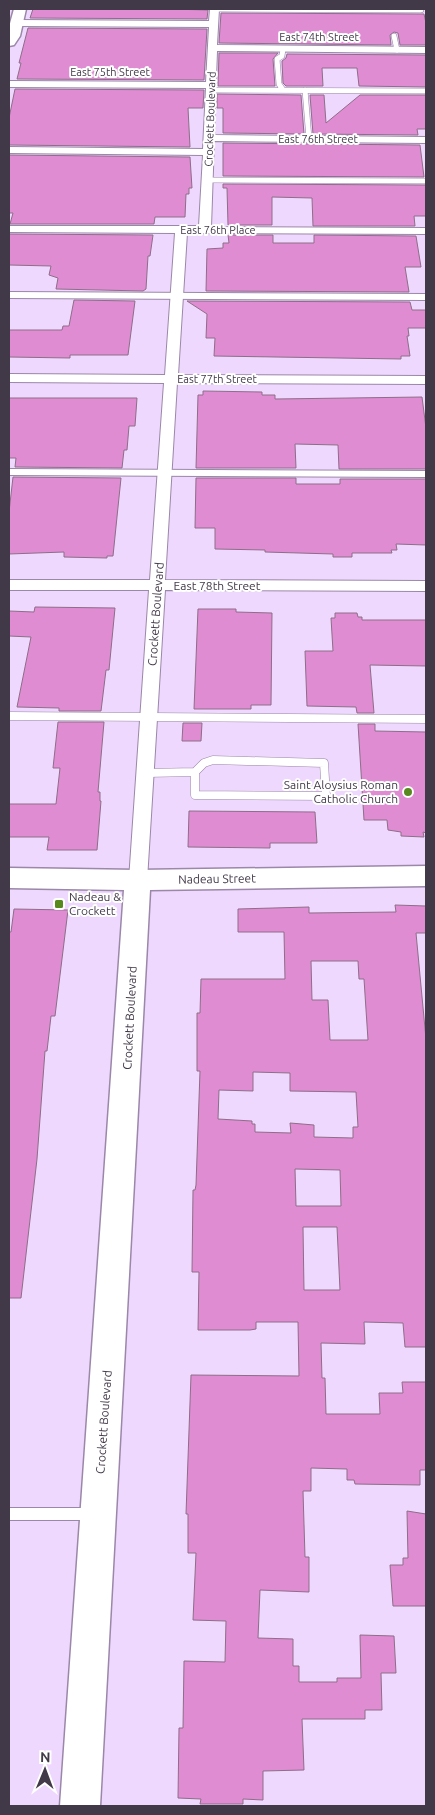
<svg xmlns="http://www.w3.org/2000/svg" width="435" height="1815" font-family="Ubuntu,sans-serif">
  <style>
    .building { fill: #df8cd3; stroke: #8d6e88; fill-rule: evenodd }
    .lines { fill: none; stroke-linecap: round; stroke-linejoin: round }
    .lane-far3-casing { stroke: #9b87a9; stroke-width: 6 }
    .lane-far2-casing { stroke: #9b87a9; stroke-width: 8 }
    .lane-far1-casing { stroke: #9b87a9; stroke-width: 9 }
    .lane-casing { stroke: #9b87a9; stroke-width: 14 }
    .street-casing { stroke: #9b87a9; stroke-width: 2 }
    .secondary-casing { stroke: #9b87a9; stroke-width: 3 }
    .lane-far3 { stroke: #fff; stroke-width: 5 }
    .lane-far2 { stroke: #fff; stroke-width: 6 }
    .lane-far1 { stroke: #fff; stroke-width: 8 }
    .lane { stroke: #fff; stroke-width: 12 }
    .street { fill: #fff; fill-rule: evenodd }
    .secondary { fill: #fff; fill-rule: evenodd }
    .poi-dot { fill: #57891f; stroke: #fff; stroke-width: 2 }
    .labels { text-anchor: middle; stroke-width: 4; stroke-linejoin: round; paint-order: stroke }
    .far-street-label { font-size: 11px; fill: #423948; stroke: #fff }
    .street-label { font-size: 12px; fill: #423948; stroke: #fff }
    .poi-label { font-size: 12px; fill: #423948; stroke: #fff; text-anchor: end }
  </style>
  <rect width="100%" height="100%" fill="#efd8fd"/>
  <!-- building -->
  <path class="building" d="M33,9H170L208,10L207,19L30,18Z
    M221,13L424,14L426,23V45H400L398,33L394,32L390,35L391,45L219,43Z
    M28,28L207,29L204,80L17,79L21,63H19Z
    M219,53H278L273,59L275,86H218Z
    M287,54L426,55V87L359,86L357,68H322L323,86H286L283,83L282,61L286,58Z
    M15,89L204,90L203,108H188L190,147L9,145V118Z
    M217,94L301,95L304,134L223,133V108H217Z
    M310,95H324L326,123L360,95H426V129H417L418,135L313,134Z
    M223,143L420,145L424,177L223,176Z
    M9,155L190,157L192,188H189V194H186L185,217H155L154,224H10L13,213H9Z
    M223,184L426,185V216H414L415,226H313L312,198L272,197V225H228L227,188H223Z
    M9,234L153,235L150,256H148L146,289L143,291L56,289L58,278L49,275L51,266L9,265Z
    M228,235H273V243H314V235L416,236L421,267H405L409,292L206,291L207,249L223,248V243H229Z
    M74,300L135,301L128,355H70V358L9,357V330H62L63,326H69Z
    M187,301L410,302L412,310H426V328H408L409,336H407L410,356H401V359L214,356L215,338H206L207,314Z
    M203,391L262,392V395H275V399L422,397L426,428V469H339L338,445L295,444L296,468H196L198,395H203Z
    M9,398H137L135,426H129L127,450H124L122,468L15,467L16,458H9Z
    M13,477L121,478L113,556H107V558L64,557V552L9,554V512Z
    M196,478H296V484H340V479H426V545L396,544L397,550H391L392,553H352V557H333V554L265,552V550L215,549V528H195Z
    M35,607L115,608L109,670H106L101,711H59V708L17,707L31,637L9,636V611L34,612Z
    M198,609H236V612L272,613L271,705H251V709H194Z
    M335,613H357L358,617H362V620H426V666L370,665L374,713H357L356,707L307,706L305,651H333L331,618H335Z
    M58,722H104L98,792H100V801H101L97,850H47L49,837H9V804H56L60,768H53Z
    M183,723H202L201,741H182Z
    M358,724H375V731L426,732V833L423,832L424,837L401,836V832L388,830L387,820H364Z
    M189,811L315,812L317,843H270V848L188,847Z
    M395,905L426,906V933H416L426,1039V1347H405L403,1323L364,1322L365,1344L321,1343L322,1378H325L326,1414H380L379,1393H403L402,1382H426V1470H420V1485L355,1484L354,1480H347V1469L311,1468V1491H303L305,1557H309V1592L260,1590L258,1638L293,1639V1666H299V1682H337V1678H361L360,1635L394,1636L396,1673H381L382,1710H365V1719H302L304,1770L263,1771V1800L243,1799V1804H200L201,1799L178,1798L179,1728H183L184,1661L225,1662L226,1621L193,1620L196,1553H188V1514H186L191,1375L299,1376L298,1322H256V1329L250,1330H198L199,1272H192L193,1190H195L196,1185L200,1071H197V1013H200L201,979H285L284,932H238V909L309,907V913L396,912ZM311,961H358L359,979H364L368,1040H330L328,1000H312ZM253,1072L290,1073V1091L356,1092L358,1127H353V1138L314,1137V1125L290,1123L291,1133L255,1132V1124H252V1121L218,1119L219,1090L253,1091ZM295,1169L340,1170L341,1206H296ZM303,1227H337L340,1290H304Z
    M14,909L68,910L55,1016H51L47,1051H45L37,1159L21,1298H9V932H11Z
    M407,1511L426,1514V1606H393L390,1565H403V1558H408Z"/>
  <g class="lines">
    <defs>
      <path id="lane-far3" d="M214,9L421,10
        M394,36L397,50
        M283,49L282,56L277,59L279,84L283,90
        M210,90L426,91
        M305,90L309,139
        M208,180L426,181"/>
      <path id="lane-far2" d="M9,295L426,297
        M9,472L426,474"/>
      <path id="lane-far1" d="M9,716L426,719
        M213,760L324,763L326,796L195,795V772L204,763Z
        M146,773L195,772"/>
      <path id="lane" d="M9,1514H90"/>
      <path id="street" d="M210,9H219L217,45L426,47V53L217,51L214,135L426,137V143L214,141L211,227L426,228V234L187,233L178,375L426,376V384L177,383L165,580L426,581V591L165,590L147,880L145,885L138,887L131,885L129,880L149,590H9V580H150L164,383L9,382V374L165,375L175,233L9,232V226H199L203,155L9,153V147L203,149L206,88L9,87V81L206,82L209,27L17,26L12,23L17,20L209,21Z"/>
      <path id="secondary" d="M14,9H26L20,36L14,45L9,46V27Z
        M426,866V886L150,890L100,1806H60L124,890L9,888V868L138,870Z"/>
    </defs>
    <!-- lane-far3 casing -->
    <use href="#lane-far3" class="lane-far3-casing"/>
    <!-- lane-far2 casing -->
    <use href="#lane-far2" class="lane-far2-casing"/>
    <!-- lane-far1 casing -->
    <use href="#lane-far1" class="lane-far1-casing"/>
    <!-- lane casing -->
    <use href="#lane" class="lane-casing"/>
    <!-- street casing -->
    <use href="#street" class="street-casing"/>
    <!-- secondary casing -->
    <use href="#secondary" class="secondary-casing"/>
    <!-- lane-far3 -->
    <use href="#lane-far3" class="lane-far3"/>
    <!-- lane-far2 -->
    <use href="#lane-far2" class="lane-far2"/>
    <!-- lane-far1 -->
    <use href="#lane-far1" class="lane-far1"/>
    <!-- lane -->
    <use href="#lane" class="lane"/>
    <!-- street -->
    <use href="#street" class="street"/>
    <!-- secondary -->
    <use href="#secondary" class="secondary"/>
  </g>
  <!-- markers -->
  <g class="poi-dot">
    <circle cx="408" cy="792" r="5"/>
    <rect x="54" y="899" width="10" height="10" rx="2.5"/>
  </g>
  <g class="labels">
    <!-- far-street labels -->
    <g class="far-street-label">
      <text x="319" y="41">East 74th Street</text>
      <text x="110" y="76">East 75th Street</text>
      <text transform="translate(210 119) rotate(-88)" y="4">Crockett Boulevard</text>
      <text x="318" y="143">East 76th Street</text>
      <text x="218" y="234">East 76th Place</text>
      <text x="217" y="383">East 77th Street</text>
    </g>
    <!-- street labels -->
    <g class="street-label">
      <text x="217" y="590">East 78th Street</text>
      <text transform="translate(156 614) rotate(-86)" y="4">Crockett Boulevard</text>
      <text transform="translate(217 879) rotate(-1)" y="4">Nadeau Street</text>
      <text transform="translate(130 1018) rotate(-87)" y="4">Crockett Boulevard</text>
      <text transform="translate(104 1422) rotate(-86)" y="4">Crockett Boulevard</text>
    </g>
    <!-- poi labels -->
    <g class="poi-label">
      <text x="398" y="789">Saint Aloysius Roman<tspan x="398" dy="14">Catholic Church</tspan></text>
      <text x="69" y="901" text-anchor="start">Nadeau &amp;<tspan x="69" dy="14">Crockett</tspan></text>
    </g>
  </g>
  <!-- border -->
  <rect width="435" height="1815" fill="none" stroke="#423948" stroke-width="20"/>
  <!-- north arrow -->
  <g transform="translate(45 1770) rotate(1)" stroke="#ffffff" stroke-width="4" paint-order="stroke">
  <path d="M0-4L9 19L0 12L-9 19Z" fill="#423948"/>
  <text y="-8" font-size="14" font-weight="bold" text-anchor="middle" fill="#423948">N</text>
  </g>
</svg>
